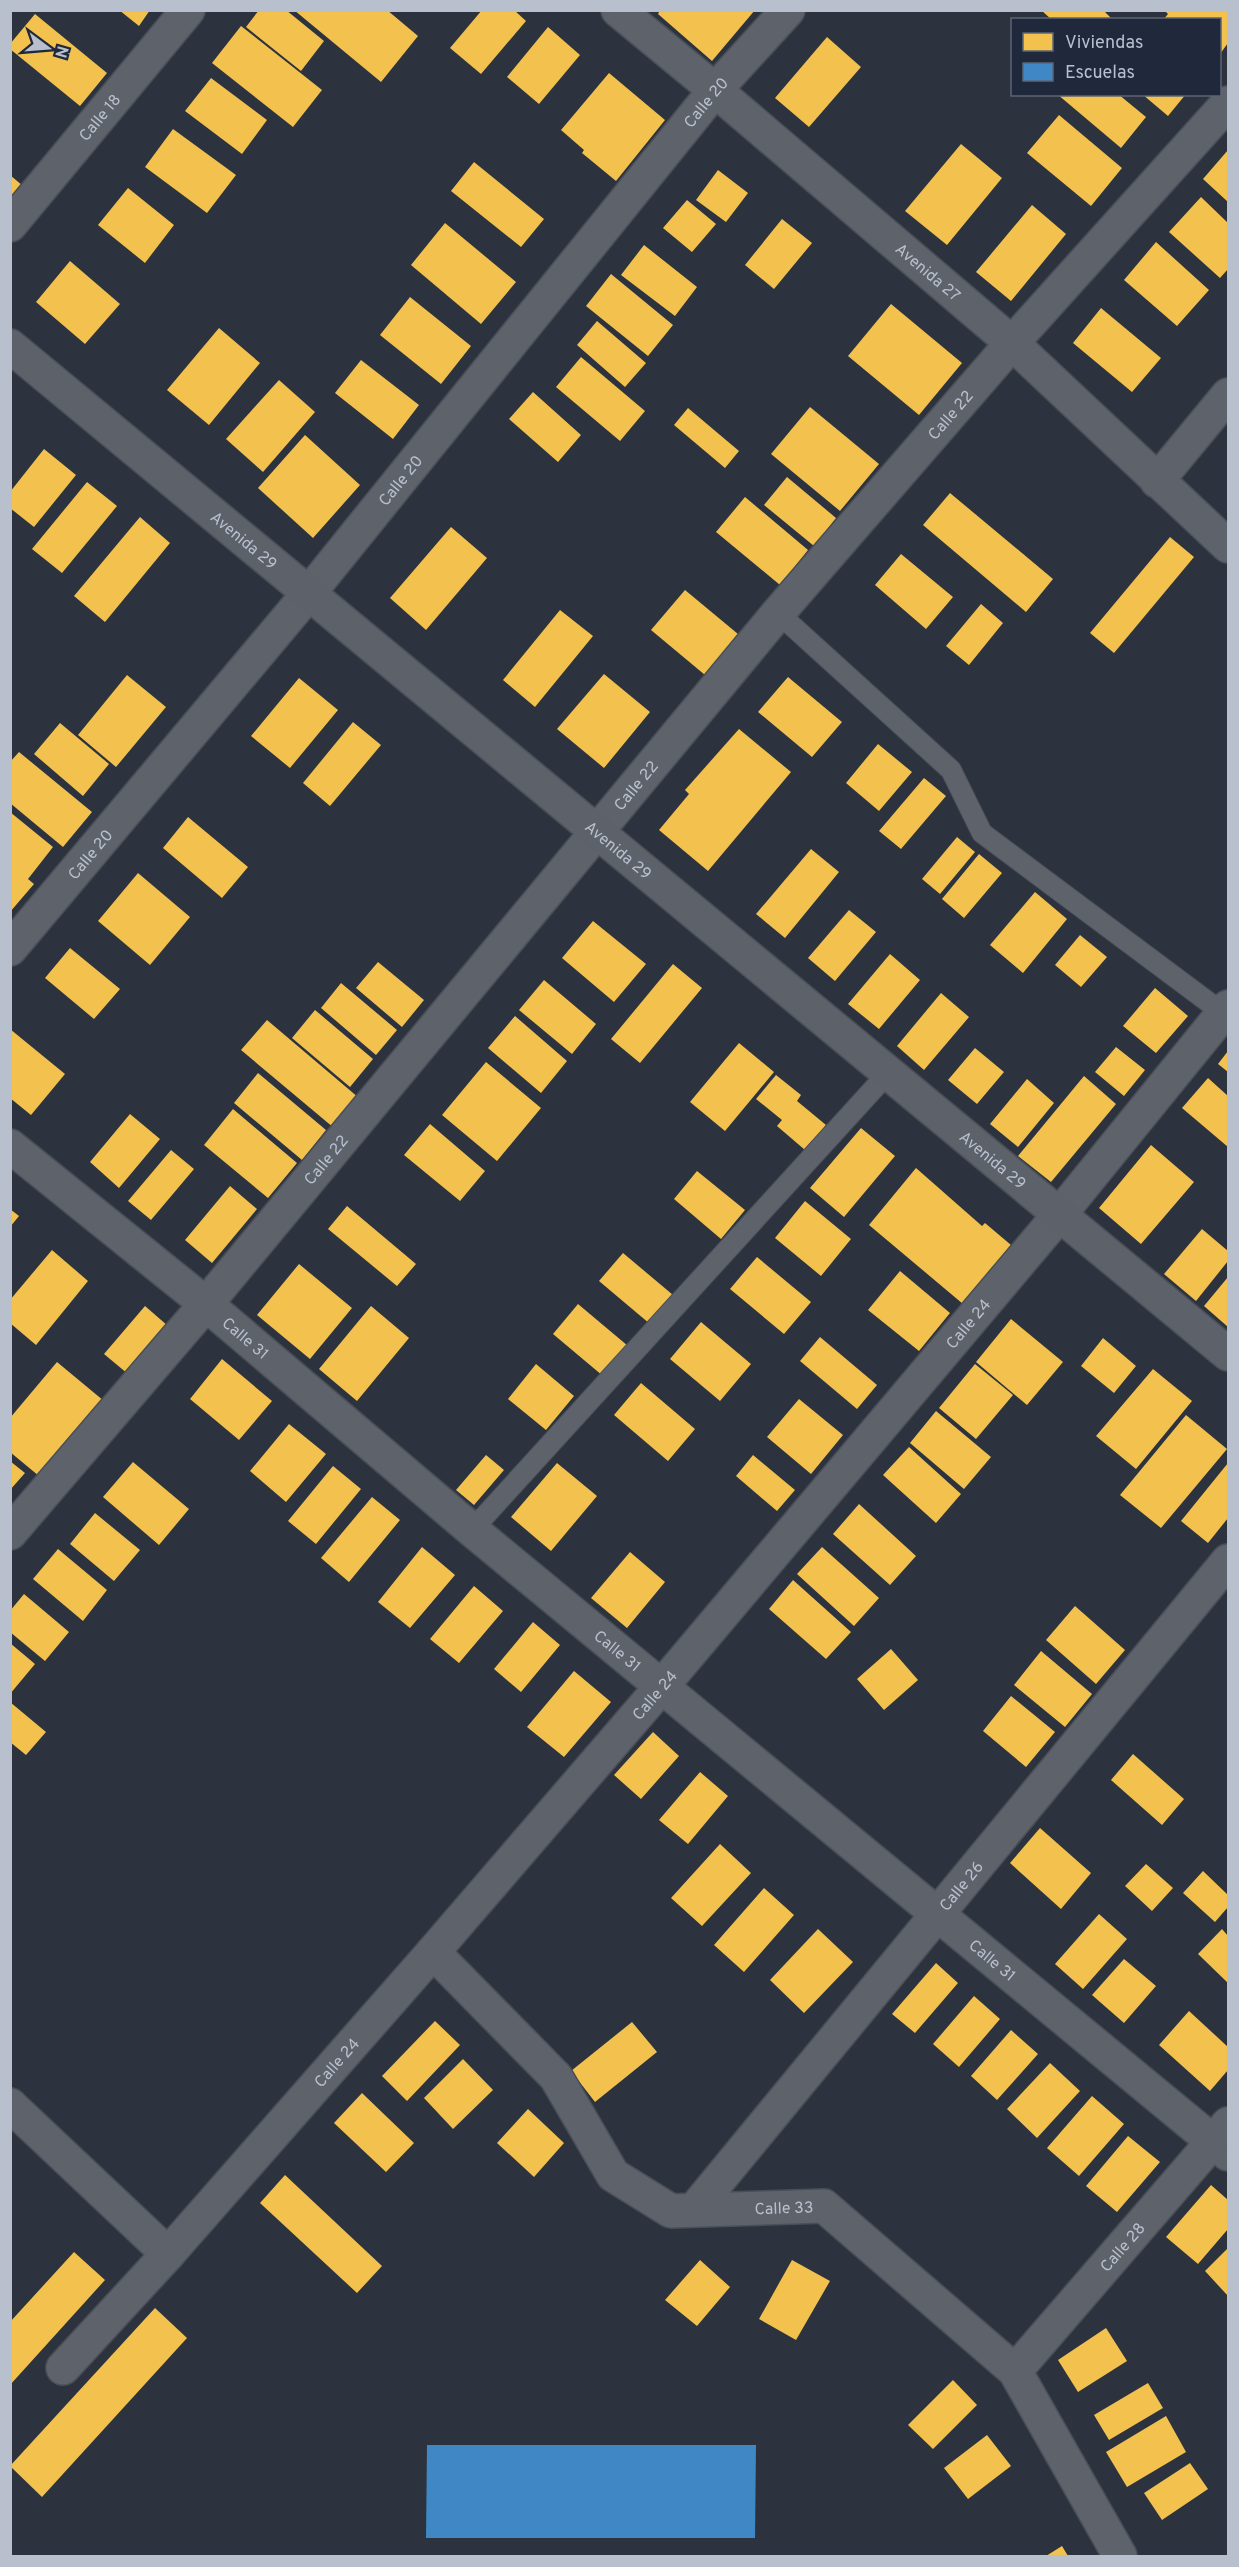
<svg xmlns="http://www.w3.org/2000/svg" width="1239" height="2567" font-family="Overpass,sans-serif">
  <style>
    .homes { fill: #f2c14e }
    .schools { fill: #3f88c5 }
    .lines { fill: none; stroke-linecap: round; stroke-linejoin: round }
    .lane-casing { stroke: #4a4e56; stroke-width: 22 }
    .street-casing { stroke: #4a4e56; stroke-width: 36 }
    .secondary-casing { stroke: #4a4e56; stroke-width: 36 }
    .lane { stroke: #5e626b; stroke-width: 20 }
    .street { stroke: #5e626b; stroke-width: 33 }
    .secondary { stroke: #5c616a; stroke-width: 33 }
    .labels { text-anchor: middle; stroke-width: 6; stroke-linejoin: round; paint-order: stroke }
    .street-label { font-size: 16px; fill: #b8c0ce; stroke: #1f293b }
  </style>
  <rect width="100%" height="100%" fill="#2d333e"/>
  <!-- homes -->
  <path class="homes" d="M119,10H150L139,26Z
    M259,10H286L324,41L301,71L246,27Z
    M294,10H387L418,36L381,82Z
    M482,10H514L526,21L481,74L450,48Z
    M660,10H755L712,61L658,14Z
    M1041,10H1103L1113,20H1052Z
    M1164,10H1228V43L1220,54V20H1163L1168,14Z
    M35,14L107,73L80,106L10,49V44Z
    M241,26L322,90L293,127L212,63Z
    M548,27L580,55L539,104L507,77Z
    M827,37L861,67L809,127L775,98Z
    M609,73L665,120L616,181L582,153L584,150L561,130Z
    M211,78L267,120L242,154L185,111Z
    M1057,94H1118L1146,117L1121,148Z
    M1142,94H1186L1168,116Z
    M1059,115L1122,168L1091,206L1027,153Z
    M173,129L236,175L207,213L145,167Z
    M961,144L1002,178L947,245L905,211Z
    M1228,150V202L1203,179Z
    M474,162L544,219L521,247L451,191Z
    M718,170L748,193L726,222L696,200Z
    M10,175L23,186L10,200Z
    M128,188L174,225L145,263L98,225Z
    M1201,197L1228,223V269L1220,278L1169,232Z
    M687,200L716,224L692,252L663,228Z
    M1032,205L1066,234L1011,301L976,272Z
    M782,219L812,243L774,289L745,265Z
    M445,223L516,282L481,324L411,265Z
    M1156,242L1209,290L1177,326L1124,280Z
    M644,245L697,287L675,316L621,275Z
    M70,261L120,304L85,344L36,302Z
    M611,274L673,325L648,356L586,306Z
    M410,297L471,346L441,384L380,335Z
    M891,304L962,363L919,415L848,356Z
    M1101,308L1161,358L1132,392L1073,343Z
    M597,321L646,363L625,387L577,345Z
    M219,328L260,363L209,425L167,390Z
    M581,357L645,411L620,441L556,387Z
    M361,360L419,405L393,439L335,393Z
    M279,380L315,412L263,472L226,439Z
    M533,392L581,435L558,462L509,419Z
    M810,407L879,464L840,511L771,454Z
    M688,408L739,451L725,468L674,425Z
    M305,435L360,485L313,538L258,488Z
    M44,449L76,475L34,527L10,508V492Z
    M787,477L836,518L814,546L764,505Z
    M87,482L117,506L62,573L32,549Z
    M950,493L1053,579L1026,612L923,525Z
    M745,497L808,550L780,585L716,532Z
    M140,517L170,543L105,622L74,596Z
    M451,527L487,558L426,630L390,598Z
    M1170,537L1194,557L1114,653L1090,633Z
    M901,554L953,597L926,629L875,585Z
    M685,590L738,634L705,675L651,630Z
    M981,604L1003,623L969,665L946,646Z
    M560,610L593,636L535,707L503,680Z
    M604,674L650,712L604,768L557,729Z
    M127,675L166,707L116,767L78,735Z
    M788,677L842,722L812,757L758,712Z
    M299,678L338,710L290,768L251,736Z
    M353,722L381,745L330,806L303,783Z
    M60,723L109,764L83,796L34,754Z
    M739,729L791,772L708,871L659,830L689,794L685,790Z
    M878,744L912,772L879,811L846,783Z
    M19,752L92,812L63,847L10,803V762Z
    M924,778L946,796L901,849L879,831Z
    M10,812L53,847L28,879L34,884L10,912Z
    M188,817L248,867L222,898L163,848Z
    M957,837L975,852L940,894L922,879Z
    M811,849L839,872L785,938L756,914Z
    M979,854L1002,873L964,918L942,899Z
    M138,873L190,917L150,965L98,921Z
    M1035,892L1067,919L1023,973L990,945Z
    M849,910L876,932L835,981L808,958Z
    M593,921L646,964L614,1002L562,958Z
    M1080,935L1107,957L1081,987L1055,965Z
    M70,948L120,989L94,1019L45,978Z
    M890,954L920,980L879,1029L848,1004Z
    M378,962L424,1000L402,1027L356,988Z
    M673,964L702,988L640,1063L611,1039Z
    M544,980L596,1024L572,1054L519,1010Z
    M341,983L397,1030L376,1055L321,1008Z
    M1155,988L1188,1016L1156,1053L1123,1026Z
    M941,993L969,1017L924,1070L897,1046Z
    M315,1010L373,1059L350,1087L292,1038Z
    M515,1016L567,1061L541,1093L488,1048Z
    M267,1020L359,1098L334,1128L241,1050Z
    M10,1029L65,1074L31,1115L10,1098Z
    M739,1043L774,1072L725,1131L690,1102Z
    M1116,1047L1145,1070L1124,1096L1095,1072Z
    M975,1048L1004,1072L977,1104L948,1080Z
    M1228,1051V1072L1218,1064Z
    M486,1062L541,1108L497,1161L442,1115Z
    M258,1073L326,1130L302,1160L234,1103Z
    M776,1075L801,1095L797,1101L826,1125L805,1150L777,1126L782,1120L756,1099Z
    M1084,1076L1116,1104L1051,1182L1018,1156Z
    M1208,1078L1228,1096V1147L1182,1108Z
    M1027,1079L1054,1103L1018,1147L990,1124Z
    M233,1109L297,1163L268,1198L204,1145Z
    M130,1114L160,1139L119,1188L90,1162Z
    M430,1124L485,1171L460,1201L404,1155Z
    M861,1128L895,1156L844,1217L810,1188Z
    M1151,1145L1194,1182L1141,1244L1099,1208Z
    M171,1150L194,1169L151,1220L128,1201Z
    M916,1168L982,1226L985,1223L1011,1245L963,1304L869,1225Z
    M697,1171L745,1210L721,1239L674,1199Z
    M230,1186L257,1209L212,1263L185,1240Z
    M805,1201L851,1239L821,1276L775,1238Z
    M347,1206L416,1264L397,1286L328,1229Z
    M10,1209L19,1216L10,1227Z
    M1202,1229L1228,1251V1261L1196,1301L1164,1274Z
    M52,1250L88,1281L36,1345L10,1323V1300Z
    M623,1253L673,1295L650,1324L599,1281Z
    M757,1257L811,1302L784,1334L730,1289Z
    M299,1264L352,1308L310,1359L257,1315Z
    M900,1271L950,1313L919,1351L868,1310Z
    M1228,1277V1327L1204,1306Z
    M578,1304L628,1346L603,1376L553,1334Z
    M145,1306L168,1326L128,1374L104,1354Z
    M371,1306L409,1338L357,1401L319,1369Z
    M1011,1319L1063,1362L1027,1405L976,1362Z
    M701,1322L751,1364L720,1401L670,1359Z
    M820,1337L877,1385L857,1409L800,1361Z
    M1103,1338L1136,1366L1114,1393L1081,1366Z
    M222,1359L272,1401L239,1440L190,1399Z
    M57,1362L104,1401L39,1476L10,1452V1418Z
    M536,1364L574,1396L546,1430L508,1399Z
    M975,1364L1013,1395L976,1439L939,1408Z
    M1153,1369L1192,1401L1136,1469L1096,1436Z
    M641,1383L695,1429L668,1461L614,1415Z
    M799,1399L843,1435L811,1474L767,1437Z
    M936,1411L991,1457L964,1489L910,1443Z
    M1186,1415L1227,1449L1161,1528L1120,1495Z
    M289,1424L326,1454L286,1502L250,1471Z
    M909,1447L961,1494L936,1523L883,1475Z
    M486,1455L504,1470L474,1505L456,1490Z
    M753,1455L795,1490L777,1511L736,1476Z
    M10,1461L25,1473L10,1490Z
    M133,1462L189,1509L159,1545L103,1497Z
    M557,1463L597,1496L551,1551L511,1517Z
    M1228,1463V1518L1208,1543L1181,1521Z
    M333,1466L361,1489L316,1544L288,1521Z
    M372,1497L400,1520L349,1582L321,1558Z
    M859,1504L916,1556L890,1585L833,1534Z
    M95,1513L140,1550L114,1581L70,1544Z
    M422,1547L455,1575L410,1628L378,1602Z
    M822,1547L879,1598L854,1626L797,1574Z
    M58,1549L107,1590L83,1621L33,1579Z
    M630,1552L665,1582L627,1628L591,1598Z
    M793,1580L851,1632L826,1659L769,1609Z
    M474,1586L503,1611L459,1663L430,1639Z
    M24,1594L69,1632L45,1661L10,1632V1611Z
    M1075,1606L1125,1650L1096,1684L1046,1640Z
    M533,1622L560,1645L521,1692L494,1669Z
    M10,1643L35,1664L10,1694Z
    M891,1649L918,1680L884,1710L857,1679Z
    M1041,1651L1092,1694L1065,1727L1014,1685Z
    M574,1671L611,1702L564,1757L527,1727Z
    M1011,1696L1055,1732L1026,1767L983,1731Z
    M10,1702L46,1732L26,1755L10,1742Z
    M653,1732L679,1756L641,1799L614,1775Z
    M1133,1754L1184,1799L1162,1825L1111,1780Z
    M700,1772L728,1796L688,1844L659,1820Z
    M1040,1828L1091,1873L1061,1909L1010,1863Z
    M720,1844L751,1873L702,1926L671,1898Z
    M1146,1864L1173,1888L1152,1911L1125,1886Z
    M1203,1871L1228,1895V1907L1215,1922L1183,1893Z
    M764,1888L794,1915L744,1972L714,1945Z
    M1099,1914L1127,1939L1083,1989L1055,1964Z
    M818,1929L853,1962L804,2013L770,1980Z
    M1222,1929L1228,1936V1983L1198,1954Z
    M1124,1959L1156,1986L1124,2023L1092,1995Z
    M936,1963L958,1983L915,2033L892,2014Z
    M974,1996L1000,2019L959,2067L933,2044Z
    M1189,2011L1228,2047V2070L1210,2091L1159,2045Z
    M435,2021L460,2045L407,2101L382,2076Z
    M632,2022L657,2052L595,2102L571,2071Z
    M1011,2030L1038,2054L997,2100L971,2076Z
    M463,2059L493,2090L453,2129L424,2098Z
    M1050,2063L1080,2091L1037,2138L1007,2109Z
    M362,2093L414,2143L386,2172L334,2123Z
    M1092,2096L1124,2124L1079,2176L1047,2148Z
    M528,2109L564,2143L534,2177L497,2143Z
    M1128,2136L1160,2162L1117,2212L1086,2186Z
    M285,2175L382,2266L357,2293L260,2203Z
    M1211,2185L1228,2200V2229L1198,2264L1166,2237Z
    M1228,2248V2296L1205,2271Z
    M74,2252L105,2280L10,2385V2322Z
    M700,2260L730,2287L697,2326L665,2300Z
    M792,2260L830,2281L796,2340L759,2319Z
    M155,2308L187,2338L42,2497L10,2466Z
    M1106,2328L1127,2361L1078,2392L1058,2360Z
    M953,2380L977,2405L933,2449L908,2425Z
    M1148,2383L1163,2408L1109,2440L1094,2415Z
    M1166,2416L1186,2452L1127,2487L1106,2452Z
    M987,2435L1011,2466L968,2499L944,2468Z
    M1190,2463L1208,2489L1162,2520L1144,2493Z
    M1062,2546L1068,2556H1046Z"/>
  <!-- schools -->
  <path class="schools" d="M427,2445H756L755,2538H426Z"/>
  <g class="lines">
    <defs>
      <path id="lane" d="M778,613L951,770L982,833L1223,1013
        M472,1530L889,1072"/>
      <g id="street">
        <path id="s1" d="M618,10L715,90L1012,343L1228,546"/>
        <path id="s2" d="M10,225L188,10"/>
        <path d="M1157,481L1228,395"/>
        <path id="s3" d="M10,949L309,593L715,90L788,10"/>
        <path id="s4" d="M10,1146L206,1304L472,1530L1228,2154"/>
        <path id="s5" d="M10,1533L206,1304L778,613L1012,343L1228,103"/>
        <path id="s6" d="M433,1952L556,2077L613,2175L671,2211L824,2206L1015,2371L1120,2556"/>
        <path d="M10,2105L168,2254"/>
        <path id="s7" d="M694,2210L1228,1561"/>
        <path id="s8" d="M63,2368L168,2254L433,1952L662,1686L1060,1214L1228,1007"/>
        <path id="s9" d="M1015,2371L1228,2124"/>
      </g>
      <g id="secondary">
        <path id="s10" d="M10,346L1228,1354"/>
      </g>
    </defs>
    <!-- lane casing -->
    <use href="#lane" class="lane-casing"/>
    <!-- street casing -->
    <use href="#street" class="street-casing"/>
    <!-- secondary casing -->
    <use href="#secondary" class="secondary-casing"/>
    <!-- lane -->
    <use href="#lane" class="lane"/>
    <!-- street -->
    <use href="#street" class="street"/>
    <!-- secondary -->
    <use href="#secondary" class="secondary"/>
  </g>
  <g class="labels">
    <!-- street labels -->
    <g class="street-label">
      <text dy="6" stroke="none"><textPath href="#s3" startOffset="1096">Calle 20</textPath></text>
      <text dy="6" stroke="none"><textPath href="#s2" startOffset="140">Calle 18</textPath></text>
      <text dy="6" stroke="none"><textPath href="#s1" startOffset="406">Avenida 27</textPath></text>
      <text dy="6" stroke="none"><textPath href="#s5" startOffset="1461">Calle 22</textPath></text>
      <text dy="6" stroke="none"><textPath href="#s3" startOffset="610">Calle 20</textPath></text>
      <text dy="6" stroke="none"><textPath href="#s10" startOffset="304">Avenida 29</textPath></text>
      <text dy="6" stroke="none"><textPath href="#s5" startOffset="975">Calle 22</textPath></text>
      <text dy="6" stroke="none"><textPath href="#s10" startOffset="790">Avenida 29</textPath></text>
      <text dy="6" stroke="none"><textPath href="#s3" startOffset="124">Calle 20</textPath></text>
      <text dy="6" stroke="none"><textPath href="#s5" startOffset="489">Calle 22</textPath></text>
      <text dy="6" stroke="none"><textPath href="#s10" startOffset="1276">Avenida 29</textPath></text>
      <text dy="6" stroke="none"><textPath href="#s8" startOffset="1382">Calle 24</textPath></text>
      <text dy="6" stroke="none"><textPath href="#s4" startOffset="304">Calle 31</textPath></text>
      <text dy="6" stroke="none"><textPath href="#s4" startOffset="790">Calle 31</textPath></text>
      <text dy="6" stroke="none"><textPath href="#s8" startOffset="896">Calle 24</textPath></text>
      <text dy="6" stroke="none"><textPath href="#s7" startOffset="420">Calle 26</textPath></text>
      <text dy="6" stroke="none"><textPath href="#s4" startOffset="1276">Calle 31</textPath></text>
      <text dy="6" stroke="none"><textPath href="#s8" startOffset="410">Calle 24</textPath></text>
      <text dy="6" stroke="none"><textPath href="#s6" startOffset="470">Calle 33</textPath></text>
      <text dy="6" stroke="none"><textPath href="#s9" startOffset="164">Calle 28</textPath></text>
    </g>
  </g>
  <!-- border -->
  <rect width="1239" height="2567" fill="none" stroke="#b8c0ce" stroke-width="24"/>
  <!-- legend -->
  <rect x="1011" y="18" width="210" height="78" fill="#1f293b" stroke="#5c6576" stroke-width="1.5"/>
  <rect x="1023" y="33" width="30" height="18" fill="#f2c14e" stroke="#5c6576" stroke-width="1.5"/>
  <text x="1065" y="48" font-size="18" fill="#b8c0ce">Viviendas</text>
  <rect x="1023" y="63" width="30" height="18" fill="#3f88c5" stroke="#5c6576" stroke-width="1.5"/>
  <text x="1065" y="78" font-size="18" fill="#b8c0ce">Escuelas</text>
  <!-- north arrow -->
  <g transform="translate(48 48) rotate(106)" stroke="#1f293b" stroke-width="4.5" paint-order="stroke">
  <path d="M0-4.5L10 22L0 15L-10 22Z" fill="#b8c0ce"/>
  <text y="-9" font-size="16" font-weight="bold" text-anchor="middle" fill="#b8c0ce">N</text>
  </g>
</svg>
